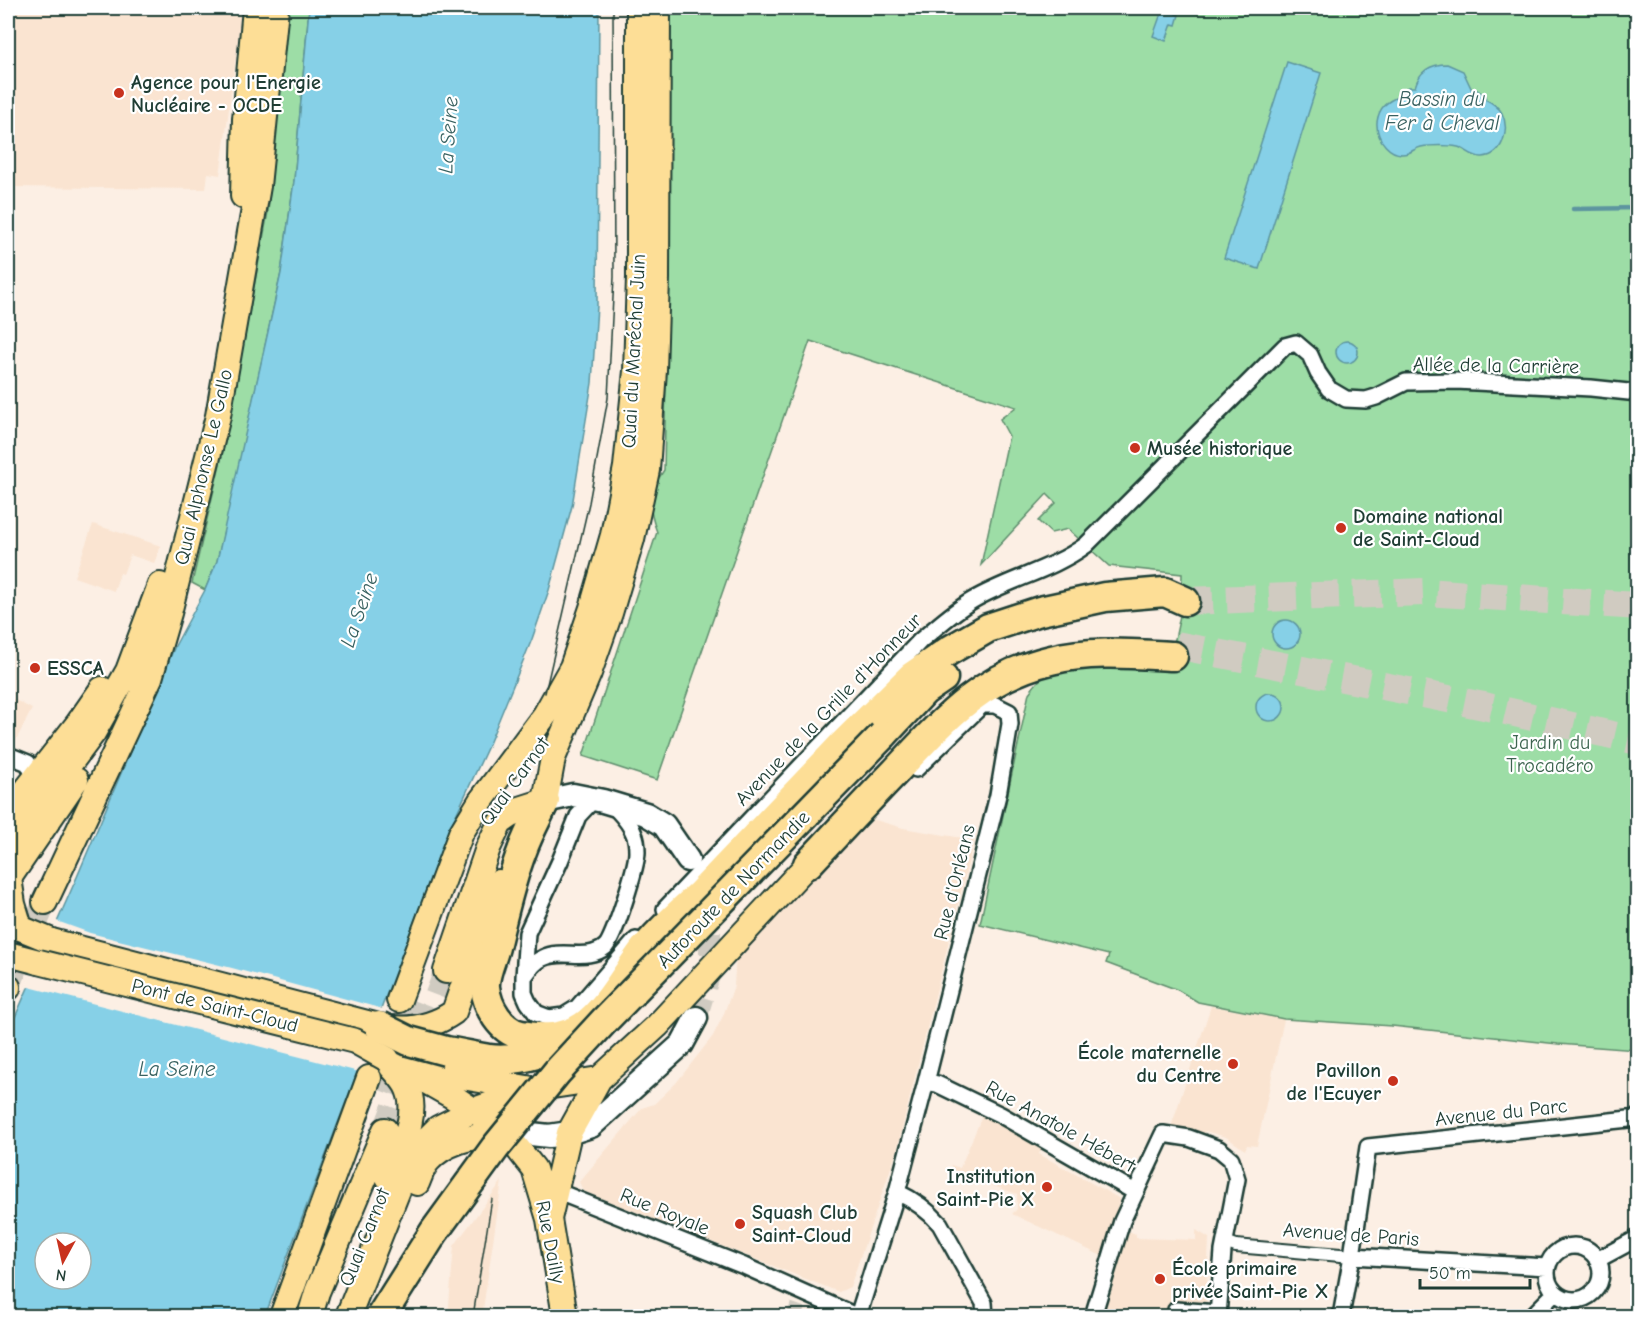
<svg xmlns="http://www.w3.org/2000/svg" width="1645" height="1324" font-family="'Comic Neue',sans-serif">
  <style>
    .built { fill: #fae4d1 }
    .green { fill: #9ddda6; stroke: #5e8d6d; stroke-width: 1.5 }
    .water { fill: #86d0e7; stroke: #5d959f; stroke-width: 1.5; fill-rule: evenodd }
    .pier { fill: #fcefe4 }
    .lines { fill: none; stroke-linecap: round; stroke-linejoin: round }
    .stream { stroke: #5d959f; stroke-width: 4.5 }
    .minor-tunnel { stroke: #d0cbc1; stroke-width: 15; stroke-dasharray: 15 8; stroke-linecap: butt }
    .secondary-tunnel { stroke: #d0cbc1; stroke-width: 22; stroke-dasharray: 22 11; stroke-linecap: butt }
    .primary-tunnel { stroke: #d0cbc1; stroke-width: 24; stroke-dasharray: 24 12; stroke-linecap: butt }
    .motorway-tunnel { stroke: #d0cbc1; stroke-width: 28; stroke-dasharray: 28 14; stroke-linecap: butt }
    .pedestrian-casing { stroke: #1f3d34; stroke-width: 16 }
    .minor-casing { stroke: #1f3d34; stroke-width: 20 }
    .secondary-casing { stroke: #1f3d34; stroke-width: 27 }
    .primary-casing { stroke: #1f3d34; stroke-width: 28 }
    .motorway-casing { stroke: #1f3d34; stroke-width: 33 }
    .pedestrian { stroke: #fff; stroke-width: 12 }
    .minor { stroke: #fff; stroke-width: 15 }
    .secondary { stroke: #fff; stroke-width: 22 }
    .primary { stroke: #fdde96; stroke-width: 24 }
    .motorway { stroke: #fdde96; stroke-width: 28 }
    .tram { stroke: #1f3d34; stroke-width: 1.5 }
    .primary-bridge-casing { stroke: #1f3d34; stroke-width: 28; stroke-linecap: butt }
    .motorway-bridge-casing { stroke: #1f3d34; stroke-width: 33; stroke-linecap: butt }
    .primary-bridge { stroke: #fdde96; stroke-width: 24 }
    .motorway-bridge { stroke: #fdde96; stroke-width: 28 }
    .poi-dot { fill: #c8321e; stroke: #fff; stroke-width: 2 }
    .labels { text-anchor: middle; stroke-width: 4.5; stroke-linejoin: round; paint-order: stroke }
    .poi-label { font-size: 20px; font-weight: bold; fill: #1f3d34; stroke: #fff; text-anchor: start }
    .street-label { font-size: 20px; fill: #1f3d34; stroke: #fff }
    .park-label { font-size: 20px; fill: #3e6550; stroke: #fff }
    .water-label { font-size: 21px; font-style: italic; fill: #396261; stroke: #fff }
  </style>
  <rect width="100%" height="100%" fill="#fcefe4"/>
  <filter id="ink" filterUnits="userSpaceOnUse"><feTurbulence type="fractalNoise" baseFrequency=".0167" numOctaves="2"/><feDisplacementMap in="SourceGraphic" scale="12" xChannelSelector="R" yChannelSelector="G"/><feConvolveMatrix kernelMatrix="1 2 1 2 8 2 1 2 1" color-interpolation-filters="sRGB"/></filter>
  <g filter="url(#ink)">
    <!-- built -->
    <path class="built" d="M8,8H200L242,13L220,175L208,173L206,189L8,187Z
      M93,524L161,546L154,563L130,555L123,574L120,573L114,591L74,577Z
      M8,696L32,709L15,742L8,739Z
      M872,819L903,828L974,840L896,1153L850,1287L839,1292L583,1191L579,1182L642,1108L654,1104L676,1083L713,1036L723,1016L734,986L736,953L855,831L858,832Z
      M1211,1006L1284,1019L1257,1146L1247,1145L1245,1150L1226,1137L1205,1131L1204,1133L1190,1129L1189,1131L1171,1127Z
      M983,1114L1042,1147L1039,1154L1120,1199L1102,1256L1012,1214L1017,1209V1194L950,1171L951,1165L960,1168Z
      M502,1181L482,1316H448L454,1246Z
      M1196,1230L1209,1238L1206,1305L1176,1316H1111L1102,1313L1128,1231L1136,1234V1238L1196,1240Z"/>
    <!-- green -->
    <path class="green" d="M287,8H309L294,181L281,273L226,524L217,561L205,590L192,583L224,447L268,212Z
      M664,8H1637V1050L1558,1044L1392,1026L1284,1019L1198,1002L1178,990L1106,963L1109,955L980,924L1029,693C1033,688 1036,683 1041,679C1067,659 1136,667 1169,667L1181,611L1182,574L1109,566L1068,529L1051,533L1038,521L1056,503L1047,494L981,565L1009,436L1000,419L1016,407L810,341L657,780L583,756L657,532C647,506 648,493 664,470L667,334Z"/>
    <!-- water -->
    <path class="water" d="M309,8H599L597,306L592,383L572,506L549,590L532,639L489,744L448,832L265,1316H8V1033L77,877L175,646L205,590L217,561L281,273L294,181ZM45,1243H81V1279H45Z
      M1163,8H1178L1176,14L1179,15L1176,25L1172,24L1166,41L1153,36Z
      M1287,62L1321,73L1259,269L1224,258Z
      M1447,64L1463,71L1472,90H1477L1486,96L1485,99C1491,102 1498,106 1502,113C1510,130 1503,155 1483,157C1472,158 1466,149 1458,147C1448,145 1431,145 1421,147C1416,148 1413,151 1408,153C1390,158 1376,139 1377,122C1379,107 1387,101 1400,96V92L1409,87H1415C1419,72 1430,64 1447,64Z
      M1336 352a11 11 0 1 1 22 0a11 11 0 1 1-22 0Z
      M1272 634a14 14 0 1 1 28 0a14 14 0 1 1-28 0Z
      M1256 707a14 14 0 1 1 28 0a14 14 0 1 1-28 0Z"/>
    <!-- pier -->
    <path class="pier" d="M54,920L90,933L232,968L383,1009L359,1072L29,987L25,988Z"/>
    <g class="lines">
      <!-- stream -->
      <path class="stream" d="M1573,209L1638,208"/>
      <!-- minor-tunnel -->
      <path class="minor-tunnel" d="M794,1316L798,1305"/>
      <!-- secondary-tunnel -->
      <path class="secondary-tunnel" d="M696,1018L710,972V919L705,902"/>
      <!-- primary-tunnel -->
      <path class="primary-tunnel" d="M8,987L45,902
        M379,1090L415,996
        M385,1130L446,971"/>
      <!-- motorway-tunnel -->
      <path class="motorway-tunnel" d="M1185,601L1425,592L1638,606
        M1176,645L1484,706L1638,741"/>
      <defs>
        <path id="pedestrian" d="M1225,1242L1236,1246L1352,1256"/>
        <path id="minor" d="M8,755L28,763L35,778
          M594,799L578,816L560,861L527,933L524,977V993L528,1002L536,1013L549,1018L564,1016L577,1008L636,940
          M665,909L921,640C938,626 954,611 973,600C1009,579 1052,570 1086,545L1285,346L1296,343L1310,355L1318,373L1329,389L1346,399L1366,400L1376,397L1406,382L1456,381L1591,388L1638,393
          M524,977C529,970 535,961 543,958C563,948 587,962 605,947C614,940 637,865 637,852C637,847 636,838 634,834C630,822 620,813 612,804
          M926,1082L937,1084L1001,1115L1135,1192
          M556,1191L744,1266L856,1316
          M897,1192C914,1200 928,1210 940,1224L984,1303L985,1316
          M1547 1273a27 27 0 1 1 54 0a27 27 0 1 1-54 0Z
          M1352,1256L1547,1267
          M1597,1260L1638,1238
          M1176,1310L1219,1313
          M858,1316L897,1192L926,1082L998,795L1010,724L1009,712L995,705H982L916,769
          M1093,1316L1122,1221L1163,1134L1189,1138L1219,1149L1231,1159L1237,1179L1223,1251L1218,1316
          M1341,1316L1352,1256L1368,1147L1638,1118
          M1532,1316L1555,1293"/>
        <path id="secondary" d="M545,801L573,795L603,801L646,814L664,825L688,860
          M504,1131L549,1136L569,1133L591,1126L682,1044L696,1018"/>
        <path id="primary" d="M243,196L245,119L255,8
          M8,813L77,725L102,689
          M533,813L545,801L553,758L589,673L610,613L632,539L647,470L654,370L657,278L658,8
          M8,846L93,733L128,671L160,585
          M45,902L150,678L169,613L218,416L258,186L276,8
          M8,923L52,941L379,1026C407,1032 431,1028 454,1012L499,882
          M20,927L13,904L9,878L76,780
          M8,954L39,962
          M446,971L488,848L500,823L520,809L545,801
          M8,988V987
          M399,1000L461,833L480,802L545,715L572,667L592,608L613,535L626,467L636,371L639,277V8
          M387,1059L452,1096L504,1131L534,1169L549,1219L565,1316
          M398,1060L423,1064L468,1078L533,1089L599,1079
          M388,1177C399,1150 422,1114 406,1085C402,1078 396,1072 391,1066
          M417,1183C420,1176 423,1166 428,1161C446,1140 478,1136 504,1131
          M549,1219L569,1133L599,1079L657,1026L808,864
          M282,1316L369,1078
          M310,1316L317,1292L385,1130
          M348,1316L406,1170L419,1147L438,1128L474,1110L533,1089"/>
        <path id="motorway" d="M883,735L924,691L943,678
          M545,801C537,818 528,834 522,851C510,882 503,915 495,947C492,959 484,975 485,987C487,1007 501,1031 521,1035C543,1039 563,1039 583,1026C606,1011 627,971 645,948C662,929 681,911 700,894L843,744L912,676L950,650L988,628L1040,611L1105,597L1165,592L1185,601
          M808,864C837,833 866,802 895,772C943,721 980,677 1051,660C1091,650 1133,654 1173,656
          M446,1051C461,1053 475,1057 489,1059C515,1062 540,1054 564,1045"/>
      </defs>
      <!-- pedestrian casing -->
      <use href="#pedestrian" class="pedestrian-casing"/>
      <!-- minor casing -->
      <use href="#minor" class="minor-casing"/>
      <!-- secondary casing -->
      <use href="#secondary" class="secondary-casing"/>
      <!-- primary casing -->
      <use href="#primary" class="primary-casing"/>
      <!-- motorway casing -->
      <use href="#motorway" class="motorway-casing"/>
      <!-- pedestrian -->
      <use href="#pedestrian" class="pedestrian"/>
      <!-- minor -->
      <use href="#minor" class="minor"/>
      <!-- secondary -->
      <use href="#secondary" class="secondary"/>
      <!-- primary -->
      <use href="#primary" class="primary"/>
      <!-- motorway -->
      <use href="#motorway" class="motorway"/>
      <!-- tram -->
      <path class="tram" d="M545,693L589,503L608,398L614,277L613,8
        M473,1316L492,1199"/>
      <defs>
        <path id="primary-bridge" d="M39,962L355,1041L387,1059"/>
        <path id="motorway-bridge" d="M379,1026L409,1041L446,1051
          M381,1316L434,1232L495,1148L557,1072L605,1020L883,735"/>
      </defs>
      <!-- primary-bridge casing -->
      <use href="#primary-bridge" class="primary-bridge-casing"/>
      <!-- motorway-bridge casing -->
      <use href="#motorway-bridge" class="motorway-bridge-casing"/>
      <!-- primary-bridge -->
      <use href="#primary-bridge" class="primary-bridge"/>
      <!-- motorway-bridge -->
      <use href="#motorway-bridge" class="motorway-bridge"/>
    </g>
  </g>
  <!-- markers -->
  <g class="poi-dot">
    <circle cx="119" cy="93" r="6"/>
    <circle cx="1135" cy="448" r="6"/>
    <circle cx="1341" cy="528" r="6"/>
    <circle cx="35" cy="668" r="6"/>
    <circle cx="1233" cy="1064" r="6"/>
    <circle cx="1393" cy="1081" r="6"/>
    <circle cx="1047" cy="1187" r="6"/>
    <circle cx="740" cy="1224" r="6"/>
    <circle cx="1160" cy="1279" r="6"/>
  </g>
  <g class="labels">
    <!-- poi labels -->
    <g class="poi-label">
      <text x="131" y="89">Agence pour l'Energie<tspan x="131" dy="23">Nucléaire - OCDE</tspan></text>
      <text x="1147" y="455">Musée historique</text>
      <text x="1353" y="523">Domaine national<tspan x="1353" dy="23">de Saint-Cloud</tspan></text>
      <text x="47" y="675">ESSCA</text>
      <text x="1221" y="1059" text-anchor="end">École maternelle<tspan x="1221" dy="23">du Centre</tspan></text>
      <text x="1381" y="1077" text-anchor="end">Pavillon<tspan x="1381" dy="23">de l'Ecuyer</tspan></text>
      <text x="1035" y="1183" text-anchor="end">Institution<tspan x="1035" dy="23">Saint-Pie X</tspan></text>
      <text x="752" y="1219">Squash Club<tspan x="752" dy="23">Saint-Cloud</tspan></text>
      <text x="1172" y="1275">École primaire<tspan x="1172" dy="23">privée Saint-Pie X</tspan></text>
    </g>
    <!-- street labels -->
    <g class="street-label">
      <text transform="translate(633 351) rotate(-87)" y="7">Quai du Maréchal Juin</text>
      <text transform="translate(1496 365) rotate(1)" y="7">Allée de la Carrière</text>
      <text transform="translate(203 467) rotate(-77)" y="7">Quai Alphonse Le Gallo</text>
      <text transform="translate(828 709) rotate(-46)" y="7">Avenue de la Grille d'Honneur</text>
      <text transform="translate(514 781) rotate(-54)" y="7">Quai Carnot</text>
      <text transform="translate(954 882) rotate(-76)" y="7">Rue d'Orléans</text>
      <text transform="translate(733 889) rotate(-46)" y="7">Autoroute de Normandie</text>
      <text transform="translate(215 1005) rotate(14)" y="7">Pont de Saint-Cloud</text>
      <text transform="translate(1501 1112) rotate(-6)" y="7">Avenue du Parc</text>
      <text transform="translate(1061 1126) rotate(29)" y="7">Rue Anatole Hébert</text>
      <text transform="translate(665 1211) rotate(22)" y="7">Rue Royale</text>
      <text transform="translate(1351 1234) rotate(4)" y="7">Avenue de Paris</text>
      <text transform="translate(364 1237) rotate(-68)" y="7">Quai Carnot</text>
      <text transform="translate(551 1242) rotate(79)" y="7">Rue Dailly</text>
    </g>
    <!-- park labels -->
    <g class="park-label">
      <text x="1550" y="749">Jardin du<tspan x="1550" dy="23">Trocadéro</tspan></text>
    </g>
    <!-- water labels -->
    <g class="water-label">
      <text x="1442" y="106">Bassin du<tspan x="1442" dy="24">Fer à Cheval</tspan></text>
      <text transform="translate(448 135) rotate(-86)" y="7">La Seine</text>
      <text transform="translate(359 610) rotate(-71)" y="7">La Seine</text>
      <text x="177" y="1076">La Seine</text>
    </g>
  </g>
  <!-- margin -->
  <rect width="1645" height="1324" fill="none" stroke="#fff" stroke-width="30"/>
  <rect x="15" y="15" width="1615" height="1294" fill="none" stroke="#1f3d34" stroke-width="2" filter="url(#ink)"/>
  <!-- north arrow -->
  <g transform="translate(63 1261) rotate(188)"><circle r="28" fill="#ffffff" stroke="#a5b1ae" stroke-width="1.5"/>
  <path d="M0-4.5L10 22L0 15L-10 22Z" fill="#c8321e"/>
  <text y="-9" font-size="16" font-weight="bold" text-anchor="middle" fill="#1f3d34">N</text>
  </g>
  <!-- scale -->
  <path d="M1420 1279v9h110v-9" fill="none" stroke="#1f3d34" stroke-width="3"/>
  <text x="1429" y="1279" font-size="18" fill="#1f3d34" stroke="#ffffff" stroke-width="4.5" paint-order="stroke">50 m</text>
</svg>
